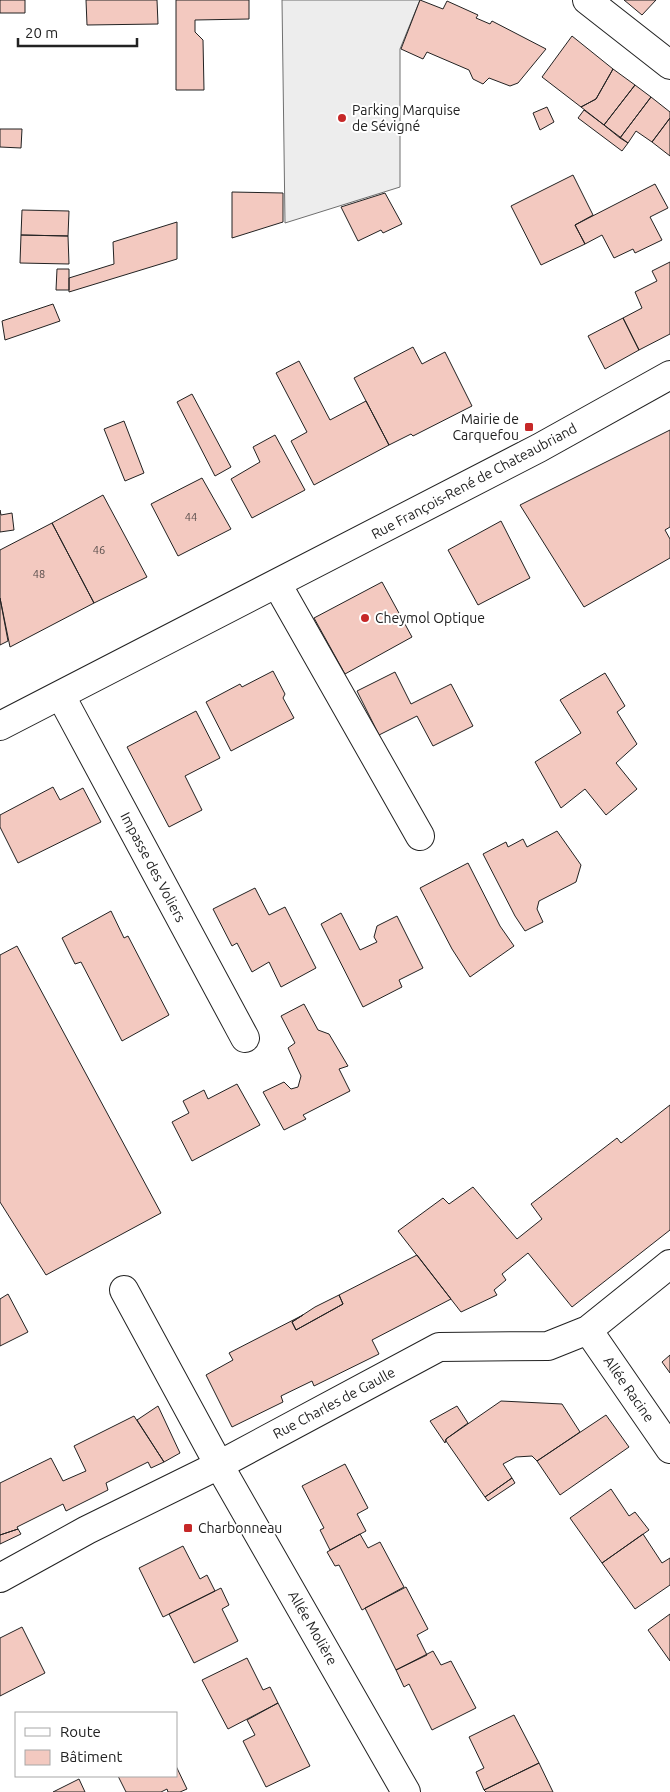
<svg xmlns="http://www.w3.org/2000/svg" width="670" height="1792" font-family="Ubuntu,sans-serif">
  <style>
    .parking { fill: #ededed; stroke: #6f6f6f }
    .building { fill: #f3c9c0; stroke: #222 }
    .lines { fill: none; stroke-linecap: round; stroke-linejoin: round }
    .street-casing { stroke: #222; stroke-width: 30 }
    .secondary-casing { stroke: #222; stroke-width: 30 }
    .street { stroke: #fff; stroke-width: 28 }
    .secondary { stroke: #fff; stroke-width: 28 }
    .poi-dot { fill: #c62828; stroke: #fff; stroke-width: 2 }
    .labels { text-anchor: middle; stroke-width: 4; stroke-linejoin: round; paint-order: stroke }
    .number-label { font-size: 11px; fill: #564c4a }
    .poi-label { font-size: 14px; fill: #222; stroke: #fff; text-anchor: start }
    .street-label { font-size: 14px; fill: #222; stroke: #fff }
  </style>
  <rect width="100%" height="100%" fill="#fff"/>
  <!-- parking -->
  <path class="parking" d="M282,0H420L400,49V187L285,223Z"/>
  <!-- building -->
  <path class="building" d="M0,0H25V13H0Z
    M86,0H157L158,24L87,25Z
    M176,0H249V19L195,20V32L203,40L204,90H176Z
    M420,0L443,9L447,1L478,15L476,18L490,24L492,21L546,49L518,83L510,86L489,78L483,84L473,79L469,70L427,52L423,59L401,49Z
    M624,0H656L642,15Z
    M572,36L613,69L596,99L581,107L542,77Z
    M613,69L635,85L604,125L581,107L596,99Z
    M635,85L651,97L620,138L604,125Z
    M651,97L670,112V118L652,142L636,131L628,143L620,138Z
    M547,107L554,122L540,130L533,113Z
    M584,110L628,143L622,151L578,118Z
    M670,118V156L652,142Z
    M0,129H22L21,148L0,147Z
    M573,175L593,215L575,225L585,244L541,265L511,206Z
    M655,184L668,208L650,217L662,240L635,253L633,249L614,258L602,235L585,244L575,225Z
    M232,192L283,193V222L232,238Z
    M385,193L402,224L383,233L381,230L358,241L341,207Z
    M22,210L69,211L68,236L21,235Z
    M177,222V259L69,292V278L114,264L113,242Z
    M21,235L68,236L69,264L20,263Z
    M670,262V334L639,350L623,318L642,308L635,292L657,281L652,271Z
    M57,269H69V290H56Z
    M53,304L60,321L5,340L2,321Z
    M623,318L639,350L605,369L588,336Z
    M413,347L422,364L445,352L472,406L413,436L411,434L389,445L354,378Z
    M299,361L330,420L366,401L389,445L314,485L291,441L307,432L276,373Z
    M192,394L231,467L215,476L177,402Z
    M124,421L144,473L125,481L104,429Z
    M670,430V527L665,530L670,539V558L584,607L520,505Z
    M275,435L305,490L252,518L231,479L260,462L253,447Z
    M202,478L231,529L178,556L151,504Z
    M103,495L147,577L94,603L52,523Z
    M0,510L1,515L12,513L14,530L0,532Z
    M501,521L530,578L478,605L448,550Z
    M52,523L94,603L10,647L0,598V550Z
    M382,582L412,637L345,674L314,618Z
    M0,598L8,641L0,645Z
    M273,671L285,694L283,698L294,718L231,751L206,702L240,684L242,687Z
    M395,672L411,704L451,684L473,726L433,746L417,716L379,735L357,691Z
    M605,673L625,706L617,712L637,744L616,763L637,789L606,815L585,789L561,808L535,762L581,733L560,700Z
    M196,711L220,758L185,776L202,810L169,827L127,747Z
    M53,787L60,800L83,788L101,822L18,863L0,827V815Z
    M557,831L581,865L576,882L539,901L537,909L543,922L525,931L515,916L483,854L506,842L508,847L523,839L527,847Z
    M468,863L500,926L514,946L470,977L452,949L420,888Z
    M255,888L269,915L285,907L316,968L281,987L269,962L252,972L237,943L232,946L213,909Z
    M111,911L124,938L128,936L169,1015L122,1041L81,962L75,964L62,938Z
    M341,913L360,950L377,942L374,937L377,926L397,916L423,968L399,980L402,987L363,1007L321,924Z
    M17,946L161,1213L46,1275L0,1202V955Z
    M304,1004L318,1030L329,1034L348,1066L339,1069L350,1091L303,1115L306,1119L284,1130L263,1092L284,1082L291,1089L298,1087L301,1076L288,1048L295,1043L281,1016Z
    M237,1084L260,1125L192,1161L172,1122L189,1113L183,1101L204,1090L208,1099Z
    M670,1105V1230L572,1307L528,1253L502,1274L506,1280L494,1290L497,1295L461,1312L398,1231L443,1198L449,1204L473,1187L517,1239L542,1219L531,1204L617,1138L621,1143Z
    M417,1255L451,1299L372,1340L379,1354L314,1386L312,1381L281,1396L283,1402L232,1427L206,1375L233,1360L229,1353L303,1315L292,1322L296,1330L343,1304L339,1295Z
    M8,1294L28,1332L0,1346V1299Z
    M339,1295L343,1304L296,1330L292,1322L315,1307Z
    M670,1355V1373L662,1362Z
    M501,1401L562,1404L580,1432L537,1461L532,1456L516,1457L503,1464L512,1478L485,1497L446,1441V1439Z
    M158,1406L180,1453L164,1462L137,1420Z
    M457,1406L468,1423L446,1439L445,1443L430,1421Z
    M606,1415L629,1447L560,1495L537,1461Z
    M134,1416L164,1462L151,1468L148,1462L106,1483L108,1490L66,1511L63,1504L17,1527L18,1529L0,1535V1483L51,1458L63,1481L86,1471L74,1446Z
    M345,1464L368,1508L357,1514L366,1531L330,1550L320,1530L324,1528L302,1486Z
    M512,1478L515,1483L488,1501L485,1497Z
    M611,1489L629,1516L635,1512L649,1530L602,1563L570,1518Z
    M18,1529L21,1534L0,1544V1535Z
    M360,1534L368,1548L380,1542L404,1587L362,1610L339,1565L335,1566L327,1552Z
    M643,1534L662,1563L670,1558V1585L635,1609L602,1563Z
    M183,1546L200,1579L207,1575L215,1591L163,1617L139,1568Z
    M406,1587L428,1629L417,1635L427,1655L396,1670L365,1608Z
    M221,1588L229,1605L222,1609L238,1641L194,1663L169,1614Z
    M670,1614V1661L648,1630Z
    M22,1627L45,1673L0,1696V1638Z
    M433,1651L441,1665L451,1661L476,1708L432,1730L409,1684L404,1687L396,1670Z
    M247,1658L263,1690L270,1687L278,1703L228,1729L202,1680Z
    M278,1703L310,1766L266,1787L243,1741L255,1735L247,1720Z
    M514,1715L539,1763L484,1790L476,1772L484,1768L469,1737Z
    M539,1763L553,1792H486L484,1790Z
    M176,1766L187,1789L180,1792H168L167,1789L161,1792H126L118,1776H176Z
    M79,1779L85,1792H53Z"/>
  <g class="lines">
    <defs>
      <path id="street" d="M587,0L670,65
        M277,584L420,836
        M61,696L245,1038
        M124,1290L219,1465L406,1792
        M588,1330L670,1449
        M0,1578L87,1530L219,1465L439,1347L548,1346L588,1330L670,1264"/>
      <path id="secondary" d="M0,726L539,448L670,375"/>
    </defs>
    <!-- street casing -->
    <use href="#street" class="street-casing"/>
    <!-- secondary casing -->
    <use href="#secondary" class="secondary-casing"/>
    <!-- street -->
    <use href="#street" class="street"/>
    <!-- secondary -->
    <use href="#secondary" class="secondary"/>
  </g>
  <!-- markers -->
  <g class="poi-dot">
    <circle cx="342" cy="118" r="5"/>
    <rect x="524" y="422" width="10" height="10" rx="2.5"/>
    <circle cx="365" cy="618" r="5"/>
    <rect x="183" y="1523" width="10" height="10" rx="2.5"/>
  </g>
  <g class="labels">
    <!-- number labels -->
    <g class="number-label">
      <text x="191" y="521">44</text>
      <text x="99" y="554">46</text>
      <text x="39" y="578">48</text>
    </g>
    <!-- poi labels -->
    <g class="poi-label">
      <text x="352" y="115">Parking Marquise<tspan x="352" dy="16">de Sévigné</tspan></text>
      <text x="519" y="424" text-anchor="end">Mairie de<tspan x="519" dy="16">Carquefou</tspan></text>
      <text x="375" y="623">Cheymol Optique</text>
      <text x="198" y="1533">Charbonneau</text>
    </g>
    <!-- street labels -->
    <g class="street-label">
      <text transform="translate(474 481) rotate(-28)" y="5">Rue François-René de Chateaubriand</text>
      <text transform="translate(153 867) rotate(62)" y="5">Impasse des Voliers</text>
      <text transform="translate(629 1389) rotate(55)" y="5">Allée Racine</text>
      <text transform="translate(334 1403) rotate(-28)" y="5">Rue Charles de Gaulle</text>
      <text transform="translate(313 1628) rotate(60)" y="5">Allée Molière</text>
    </g>
  </g>
  <!-- legend -->
  <rect x="15" y="1712" width="162" height="65" fill="#ffffff" stroke="#a7a7a7"/>
  <rect x="25" y="1728" width="25" height="8" fill="#ffffff" stroke="#a7a7a7"/>
  <text x="60" y="1737" font-size="15" fill="#222222">Route</text>
  <rect x="25" y="1750" width="25" height="15" fill="#f3c9c0" stroke="#a7a7a7"/>
  <text x="60" y="1762" font-size="15" fill="#222222">Bâtiment</text>
  <!-- scale -->
  <path d="M18 38v8h119v-8" fill="none" stroke="#222222" stroke-width="2.5"/>
  <text x="25" y="38" font-size="15" fill="#222222" stroke="#ffffff" stroke-width="4" paint-order="stroke">20 m</text>
</svg>
